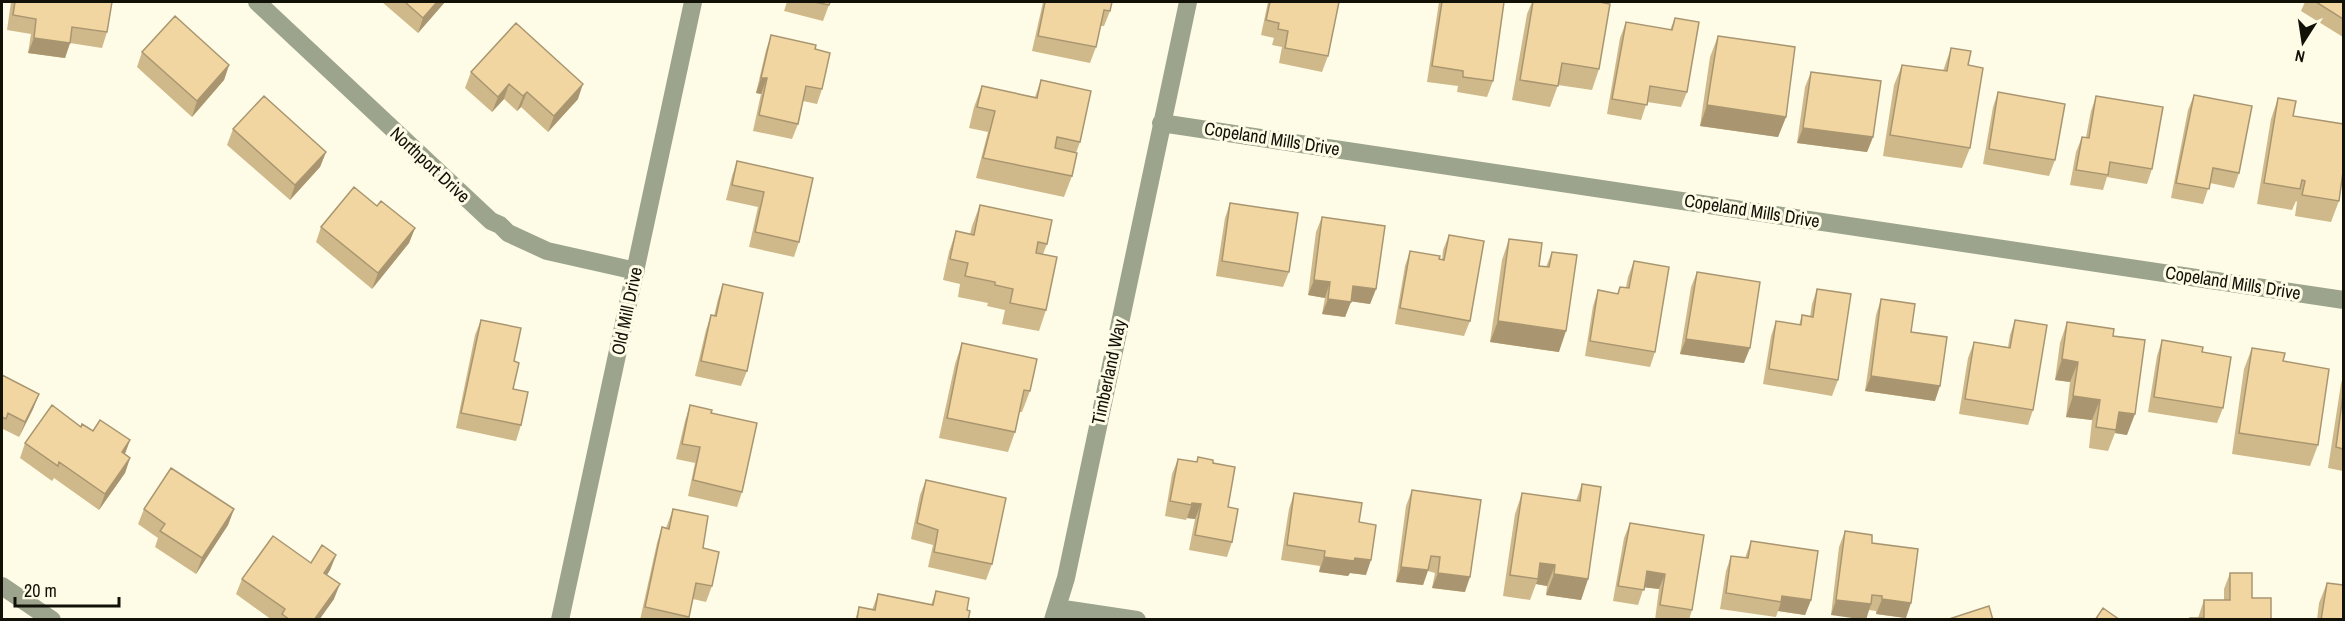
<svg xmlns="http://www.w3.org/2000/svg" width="2345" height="621" font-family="'Archivo Narrow',sans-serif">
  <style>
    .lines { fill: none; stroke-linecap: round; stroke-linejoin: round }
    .street { stroke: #9da48d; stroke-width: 18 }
    .wall { fill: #cfb88a }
    .shaded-wall { fill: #a99671 }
    .building { fill: #f1d6a1; stroke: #a99671; stroke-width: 1.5 }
    .labels { text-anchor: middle; stroke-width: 6; stroke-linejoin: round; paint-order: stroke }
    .street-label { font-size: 18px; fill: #121108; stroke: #fefce6 }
  </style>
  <rect width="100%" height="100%" fill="#fefce6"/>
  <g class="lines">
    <!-- street -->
    <path class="street" d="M257,2L491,221L500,225L508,233L547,251L636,271
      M1161,123L2344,300
      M2,586L52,620
      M1057,608L1137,620
      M560,620L693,2
      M1053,620L1066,578L1188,2"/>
  </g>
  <!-- wall -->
  <path class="wall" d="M11,2H112L107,32L102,48L70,43L65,58L28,53L31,34L7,30Z
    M382,2H445L418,33Z
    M787,2H830L823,21L784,11Z
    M1043,2H1112L1110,11L1104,26H1100L1096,47L1090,63L1032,51Z
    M1268,2H1339L1328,56L1322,72L1279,63L1282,47L1272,45L1274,38L1261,35Z
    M1439,2H1504L1493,81L1487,97L1457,92L1458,86L1427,82Z
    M1532,2H1533L1599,69L1592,90L1558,85L1550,107L1512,100L1527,14Z
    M2305,2H2343V37L2301,11Z
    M1675,18L1687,92L1681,107L1647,102L1641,120L1607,114L1620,38L1626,22L1670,30Z
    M771,35L815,49L822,89L817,104L803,101L798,124L792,139L753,131L761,94L756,93L766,50Z
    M1718,36L1786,117L1778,137L1700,126L1710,57Z
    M1951,48L1968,65L1970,148L1962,168L1883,156L1894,85L1902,65L1943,71Z
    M142,52L229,65L224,80L192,117L137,67Z
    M471,72L578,99L548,132L521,107L517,111L504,99L492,112L465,88Z
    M1811,72L1873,137L1867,152L1797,143L1805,87Z
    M1041,80L1080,142L1076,153L1072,176L1064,197L976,178L988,132L969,128L974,107L982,86L1035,97Z
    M1998,92L2055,160L2049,176L1983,164L1993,107Z
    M2194,95L2239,173L2234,188L2210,183L2203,204L2171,198L2188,110Z
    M2096,96L2152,169L2147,184L2107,177L2103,190L2070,185L2076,152L2082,137H2086L2091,111Z
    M2278,98L2293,116L2339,201L2331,222L2295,216L2297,202L2296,201L2292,210L2257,204L2271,119Z
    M233,129L326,152L320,167L290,200L227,145Z
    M737,161L813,178L799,242L794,257L749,247L758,207L726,200L732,176Z
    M1230,203L1289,272L1283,287L1216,276L1225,218Z
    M980,205L1047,244L1043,254L1046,310L1039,331L1002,324L1005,310L987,306L988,303L958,297L960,284L943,280L949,252L956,231L970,234L972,226Z
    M377,206L415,228L409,243L372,289L316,242L321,227Z
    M1322,217L1376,289L1370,304L1351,301L1345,317L1322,314L1325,298L1308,295L1316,232Z
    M1449,235L1470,321L1464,336L1395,324L1405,266L1410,251L1442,260L1443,250Z
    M1509,239L1539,266L1546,267L1552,252L1559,352L1490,342L1502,260Z
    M1634,261L1655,352L1650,367L1585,356L1593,306L1598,290L1617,294L1620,287H1626L1628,277Z
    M1697,272L1744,363L1680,354L1691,287Z
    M723,284L747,371L741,386L695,376L706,330L711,315L714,316L718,299Z
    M1817,289L1838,380L1832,396L1763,384L1771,336L1776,321L1799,325L1802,315L1810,317L1812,304Z
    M1881,299L1935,401L1865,391L1876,315Z
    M481,320L514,361L513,389L521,425L516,441L456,428L475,335Z
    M2015,320L2033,410L2028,425L1959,414L1968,358L1974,342L2008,347L2010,335Z
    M2067,322L2113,336L2127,435L2115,433L2108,451L2089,448L2092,420L2066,417L2070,382L2055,380L2060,343Z
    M2162,340L2202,352L2223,408L2217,423L2148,412L2157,356Z
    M962,343L1030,391L1022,412H1019L1015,432L1008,452L939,438L955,364Z
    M2252,348L2283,361L2318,445L2310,466L2232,454L2244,369Z
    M2,375L39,394L33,409L19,437L3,429L2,431Z
    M2343,376V471L2328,468L2341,384Z
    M690,405L711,413L742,492L737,507L688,496L695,463L676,459L685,421Z
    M81,427L93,431L130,440L125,454L130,458L125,473L99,510L54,478L52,481L20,458L25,443Z
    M1198,457L1213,463L1228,507L1232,542L1227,557L1189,550L1195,519L1187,518L1186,520L1165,516L1172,474L1178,459L1197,462Z
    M926,480L992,564L986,580L928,567L933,545L911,539L920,495Z
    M1582,484L1588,579L1581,600L1546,595L1547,586L1536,584L1530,600L1503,596L1515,514L1522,493L1576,501Z
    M1412,490L1465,592L1432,588L1435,573L1428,571L1423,585L1396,582L1406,506Z
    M1294,493L1359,522L1366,575L1350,573L1348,576L1319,572L1320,566L1281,560L1289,509Z
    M144,509H234L228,525L196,574L155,547L158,538L138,524Z
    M673,509L703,548L712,586L706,602L693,599L688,620H640L657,543L662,527L666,528Z
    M1630,523L1692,610L1689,620H1655L1659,589L1644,587L1638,605L1613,601L1624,538Z
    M1845,531L1872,543L1906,618L1876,614V611L1869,610L1831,615L1839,547Z
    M1751,541L1811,600L1805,615L1778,611L1776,617L1720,609L1726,571L1731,556L1745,558Z
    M336,555L330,570L327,575L334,599L319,620H272L236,594L242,579L311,563Z
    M2230,573L2252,598L2271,620H2189L2190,618H2198L2204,600H2224V589Z
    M2327,583L2343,620H2317L2319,603Z
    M936,591L967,610L968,620H855L859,607L872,610L878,594L931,605Z"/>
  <!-- shaded-wall -->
  <path class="shaded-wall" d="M437,2H445L418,33L423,18Z
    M34,38L70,43L65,58L28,53Z
    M229,65L224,80L192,117L197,101Z
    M761,78H767L761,94L756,93Z
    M509,84L504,99L492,112L498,97Z
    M583,84L578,99L548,132L554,116Z
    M527,92L521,107L517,111L523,96Z
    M1707,105L1786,117L1778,137L1700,126Z
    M1803,128L1873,137L1867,152L1797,143Z
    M326,152L320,167L290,200L295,185Z
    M415,228L409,243L372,289L378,273Z
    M1314,280L1330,282L1325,298L1308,295Z
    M1353,286L1376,289L1370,304L1348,301Z
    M1328,299L1351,302L1345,317L1322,314Z
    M1498,321L1566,331L1559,352L1490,342Z
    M1686,339L1750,348L1744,363L1680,354Z
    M2062,359L2078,362L2070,382L2055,380Z
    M1871,376L1940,386L1935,401L1865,391Z
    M39,394L33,409L19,437L25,422Z
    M2073,396L2100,400L2092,420L2066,417Z
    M2119,412L2135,414L2127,435L2115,433Z
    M130,440L124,456L122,452Z
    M130,458L125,473L99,510L105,494Z
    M1192,503L1201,504L1195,519L1187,518Z
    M234,509L228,525L196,574L202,558Z
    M336,555L330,570L318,588L324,573Z
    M1324,557L1355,558L1371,560L1366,575L1350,573L1348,576L1319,572Z
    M1540,563L1555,565L1547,586L1536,584L1538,579Z
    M1401,567L1428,570L1423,585L1396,582Z
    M1647,571L1665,574L1659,589L1641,587Z
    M1438,573L1470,577L1465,592L1432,588Z
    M1554,574L1588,579L1581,600L1546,595Z
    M340,584L334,599L319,620H314Z
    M1782,596L1811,600L1805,615L1778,611L1781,602Z
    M1882,599L1911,603L1906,618L1876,614Z
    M1836,600L1871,604L1866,620L1831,615Z"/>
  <!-- building -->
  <path class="building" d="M15,2H112L107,32L72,27L70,43L34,38L36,19L13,15Z
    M405,2H437L423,18Z
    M814,2H830L829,5Z
    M1045,2H1112L1110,11L1104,10L1096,47L1038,36Z
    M1270,2H1339L1328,56L1285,48L1288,31L1278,29L1279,23L1266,20Z
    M1442,2H1504L1493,81L1463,77V71L1432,66Z
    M1533,2H1599L1610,4L1599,69L1562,63L1558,86L1520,80Z
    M2316,2H2343V19Z
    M175,16L229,65L197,101L142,52Z
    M1675,18L1699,22L1687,92L1650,86L1647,105L1612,99L1626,22L1672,30Z
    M516,23L583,84L554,116L527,92L523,96L509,84L498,97L471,72Z
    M771,35L816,45L815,49L830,53L822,89L806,86L798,124L759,115L767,78H761Z
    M1718,36L1795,47L1786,117L1707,105Z
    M1951,48L1971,51L1968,65L1983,68L1970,148L1890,135L1902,65L1947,71Z
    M1811,72L1881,81L1873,137L1803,128Z
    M1041,80L1091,91L1080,142L1057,137L1055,148L1077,153L1072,176L983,158L995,111L977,107L982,86L1037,98Z
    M1998,92L2065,104L2055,160L1989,149Z
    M2194,95L2252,106L2239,173L2213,168L2209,189L2176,183Z
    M264,96L326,152L295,185L233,129Z
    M2096,96L2163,107L2152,169L2110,162L2108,175L2076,170L2082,137L2089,138Z
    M2278,98L2296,101L2293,116L2343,124V172L2339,201L2302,195L2305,181L2302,180L2300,189L2264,183Z
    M737,161L813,178L799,242L755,232L764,192L732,185Z
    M354,187L377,206L381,201L415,228L378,273L321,227Z
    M1230,203L1298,213L1289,272L1222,261Z
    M980,205L1052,220L1047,244L1038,242L1036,253L1057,257L1046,310L1010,303L1013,289L995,285V282L965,276L968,263L950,259L956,231L974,235Z
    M1322,217L1385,226L1376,289L1353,286L1351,302L1328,299L1330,282L1314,280Z
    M1449,235L1484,241L1470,321L1400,308L1410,251L1440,256L1439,259L1444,260Z
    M1509,239L1542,243L1539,266L1549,267L1552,252L1577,255L1566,331L1498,321Z
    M1634,261L1669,267L1655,352L1590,341L1598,290L1618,294L1620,287L1629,288Z
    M1697,272L1760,282L1750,348L1686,339Z
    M723,284L763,293L747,371L701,361L711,315L716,316Z
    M1817,289L1851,294L1838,380L1769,369L1776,321L1801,325L1802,315L1813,317Z
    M1881,299L1915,304L1911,332L1947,337L1940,386L1871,376Z
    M481,320L521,328L514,361L519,363L513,389L528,392L521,425L461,413Z
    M2015,320L2047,325L2033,410L1965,399L1974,342L2010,348Z
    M2067,322L2114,329L2113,336L2145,340L2135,414L2119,412L2116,430L2096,427L2100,400L2073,396L2078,362L2062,359Z
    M2162,340L2203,347L2202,352L2231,357L2223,408L2154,397Z
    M962,343L1037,359L1030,391L1024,390L1015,432L947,418Z
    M2252,348L2285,353L2283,361L2329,369L2318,445L2239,433Z
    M2,375L39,394L25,422L8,413L6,419L2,417Z
    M2343,395V449L2336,447Z
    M52,405L81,427L82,424L93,431L100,420L130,440L122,452L130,458L105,494L59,462L58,466L25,443Z
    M690,405L712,410L711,413L757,423L742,492L693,480L700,447L682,444Z
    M1198,457L1213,460V463L1235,467L1228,507L1238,509L1232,542L1195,535L1201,504L1192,503L1191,505L1170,501L1178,459L1197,462Z
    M171,468L234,509L202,558L160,531L165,524L144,509Z
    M926,480L1006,498L992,564L934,552L938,530L917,523Z
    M1582,484L1601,487L1588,579L1554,574L1555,565L1540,563L1538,579L1510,575L1522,493L1580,501Z
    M1412,490L1481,500L1470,577L1438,573L1440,557L1431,556L1428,570L1401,567Z
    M1294,493L1362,503L1359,522L1376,525L1371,560L1355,558L1354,561L1324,557L1325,551L1287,545Z
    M673,509L708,516L703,548L719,552L712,586L696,583L689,617L645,607L662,527L669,529Z
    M1630,523L1704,535L1692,610L1660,605L1665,574L1647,571L1644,590L1618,586Z
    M1845,531L1872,535V543L1918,549L1911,603L1882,599V596L1872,595L1871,604L1836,600Z
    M273,536L311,563L322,545L336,555L324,573L340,584L314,620H290L282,614L285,609L242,579Z
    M1751,541L1818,551L1811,600L1782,596L1781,602L1726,593L1731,556L1748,558Z
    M2230,573H2252V598H2271V620H2190V618H2204V600H2230Z
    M2327,583L2343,585V620H2321Z
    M936,591L969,598L967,610L970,611L968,620H857L859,607L875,610L878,594L933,605Z
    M1989,606L1993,620H1946Z
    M2103,608L2120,620H2095Z"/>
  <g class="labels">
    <!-- street labels -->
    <g class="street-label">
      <text transform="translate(1272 139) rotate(9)" y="6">Copeland Mills Drive</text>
      <text transform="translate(430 165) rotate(43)" y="6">Northport Drive</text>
      <text transform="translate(1752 211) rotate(9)" y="6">Copeland Mills Drive</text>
      <text transform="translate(2233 283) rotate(9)" y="6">Copeland Mills Drive</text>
      <text transform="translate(627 311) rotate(-78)" y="6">Old Mill Drive</text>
      <text transform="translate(1109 372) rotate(-78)" y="6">Timberland Way</text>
    </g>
  </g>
  <!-- border -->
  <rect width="2345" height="621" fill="none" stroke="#121108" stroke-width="6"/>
  <!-- north arrow -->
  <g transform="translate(2303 42) rotate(192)" stroke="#fefce6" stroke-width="4.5" paint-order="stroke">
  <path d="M0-4.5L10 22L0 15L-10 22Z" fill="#121108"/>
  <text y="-9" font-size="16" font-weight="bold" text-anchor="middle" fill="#121108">N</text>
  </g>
  <!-- scale -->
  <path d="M15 597v9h104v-9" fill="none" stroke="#121108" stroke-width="3"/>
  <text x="24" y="597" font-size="18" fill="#121108" stroke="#fefce6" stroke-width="4.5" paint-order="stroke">20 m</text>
</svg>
